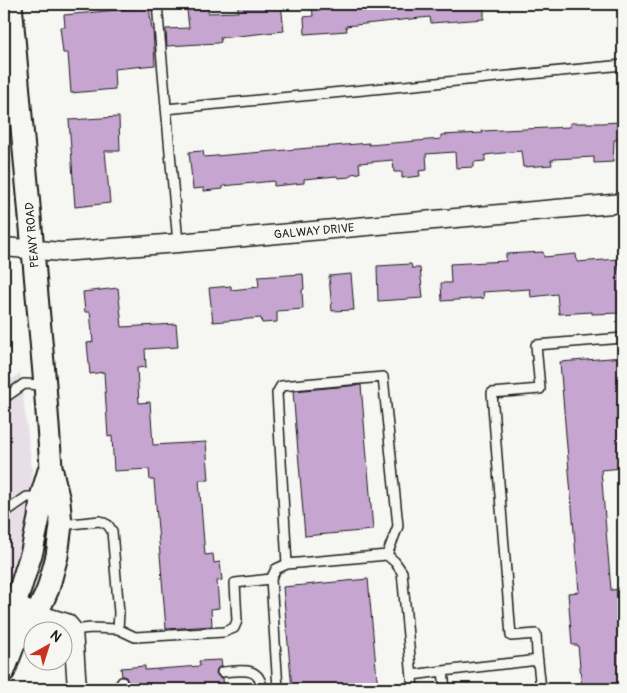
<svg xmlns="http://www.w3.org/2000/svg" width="627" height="693" font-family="Pangolin,sans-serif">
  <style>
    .built { fill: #e8dee8 }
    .building { fill: #c6a6d1; stroke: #1c1c1c }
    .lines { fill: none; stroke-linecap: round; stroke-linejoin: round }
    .service-casing { stroke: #1c1c1c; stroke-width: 12 }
    .minor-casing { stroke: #1c1c1c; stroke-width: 21 }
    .tertiary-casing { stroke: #1c1c1c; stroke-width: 25 }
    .service { stroke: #f6f6f2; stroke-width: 9 }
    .minor { stroke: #f6f6f2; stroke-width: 18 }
    .tertiary { stroke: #f6f6f2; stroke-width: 21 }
    .labels { text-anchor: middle; stroke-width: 4; stroke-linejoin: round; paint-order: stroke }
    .street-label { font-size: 12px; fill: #1c1c1c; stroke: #f6f6f2 }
  </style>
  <rect width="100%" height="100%" fill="#f6f6f2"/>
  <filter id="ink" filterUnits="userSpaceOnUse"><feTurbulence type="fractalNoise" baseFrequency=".02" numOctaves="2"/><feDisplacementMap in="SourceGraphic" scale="10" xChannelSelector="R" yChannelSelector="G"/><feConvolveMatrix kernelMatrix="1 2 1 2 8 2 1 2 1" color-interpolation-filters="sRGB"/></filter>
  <g filter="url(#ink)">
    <!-- built -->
    <path class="built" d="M20,373L32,469L30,525L4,603V385Z"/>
    <!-- building -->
    <path class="building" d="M252,4H281L284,31L220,38L221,42L217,43L167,46L166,29L189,28L187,10L208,8V13L238,12V5Z
      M312,4H345V9L375,6V4H484V19L431,23L430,17L346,26L347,31L305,34L304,17L313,16Z
      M149,7L152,30H153L155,65L114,69L115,89L71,93L68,53H63L60,27H65L64,15Z
      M119,117L120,151H105L110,203L75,207L69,120Z
      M622,122L623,140H614L613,162L594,163V157L554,159V160H551L552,165L523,167L521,151L485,155V161L474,162V167L456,168L455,152L426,154L427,170L419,171L420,176L402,178V172H394L393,160L359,163L360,173L351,174L350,177L338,178L337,176L304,179V183L274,186V181L223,186V189L204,191V188L193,189L189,152L203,151L204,157L369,143V145L441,139V135L483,133L482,131L570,127V123H601Z
      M543,252L544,257L576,254L577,262L618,259L619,270H623V302H620L621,313L592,314V312L559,314L557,294L531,297L530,289L483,292L484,298L442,301L441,283H451L450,264L506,261V254Z
      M411,264L412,268H420L423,298L378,301L377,266Z
      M303,274L304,289L302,290L303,309L277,311V322L262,323L261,318L213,322L209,288L231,286V290L259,287L258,277Z
      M351,274L354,310L332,311L329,276Z
      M118,288L122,327L176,324L178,347L145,349L146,367L137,368L139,403L150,402L153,445L206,442L209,480H199L205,555L213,554L214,563L220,562L222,580L217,581L219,608L211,609L212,626L166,629L154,480H150L149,469L114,471L112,436L108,437L104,372L90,374L87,343L93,342L90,312H85L83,292Z
      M623,357V468L601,470L611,590L623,589V689H582L578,645H572L568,593L579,592L560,362Z
      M361,385L373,530L305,536L293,391Z
      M368,579L378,689H292L283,587Z
      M221,660L222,666L217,669L216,673L219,677L223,678L224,689H124L128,682L126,677L122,676L121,668L145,666V670L200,666L199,661Z"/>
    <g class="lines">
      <defs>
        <path id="service" d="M157,4L178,243
          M166,109L623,65
          M4,398L24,384L45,385
          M4,513L27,497H40
          M61,525L100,521L108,525L112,531L119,613L118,629L91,628L73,630
          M287,564L277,393L281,386L383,377L398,526L387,555
          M118,629L135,637L224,632L234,628L237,621L235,583L271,579
          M222,672C240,671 260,665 262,689
          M412,675L443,671
          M117,689L122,682
          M278,689L271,579L276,569L287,564L387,555L395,562L402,572L413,689
          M445,689L443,671L538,660
          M541,689L537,653L536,634L511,636L492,393L540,389L536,345L623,338"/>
        <path id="minor" d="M4,247L61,252L178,243L623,203
          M25,609L37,614L67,623L73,630L77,689"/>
        <path id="tertiary" d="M14,644L15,605L32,551L39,518L41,497L50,467
          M4,671L14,644L37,614L48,589L57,556L61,525L59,501L51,467L45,385L11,4"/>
      </defs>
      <!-- service casing -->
      <use href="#service" class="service-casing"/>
      <!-- minor casing -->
      <use href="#minor" class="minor-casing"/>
      <!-- tertiary casing -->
      <use href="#tertiary" class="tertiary-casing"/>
      <!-- service -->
      <use href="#service" class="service"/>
      <!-- minor -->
      <use href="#minor" class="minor"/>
      <!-- tertiary -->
      <use href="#tertiary" class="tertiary"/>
    </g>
  </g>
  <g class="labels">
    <!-- street labels -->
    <g class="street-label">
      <text transform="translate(314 231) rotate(-5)" y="4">GALWAY DRIVE</text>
      <text transform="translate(32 235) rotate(-95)" y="4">PEAVY ROAD</text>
    </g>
  </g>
  <!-- margin -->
  <rect width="627" height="693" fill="none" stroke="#f6f6f2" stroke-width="20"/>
  <rect x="10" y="10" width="607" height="673" fill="none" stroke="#1c1c1c" stroke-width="2" filter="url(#ink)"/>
  <!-- north arrow -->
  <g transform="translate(48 646) rotate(39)"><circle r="24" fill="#f6f6f2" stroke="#9f9f9c"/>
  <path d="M0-4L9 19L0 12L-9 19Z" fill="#c8321e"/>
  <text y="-8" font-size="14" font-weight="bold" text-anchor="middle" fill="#1c1c1c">N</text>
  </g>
</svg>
